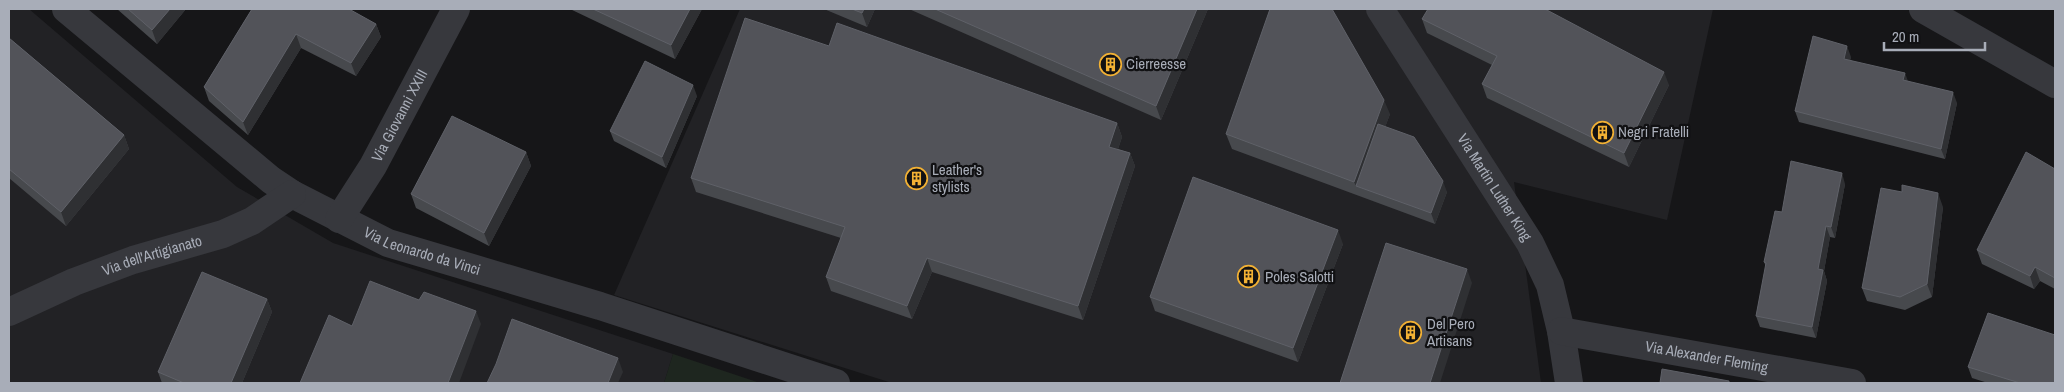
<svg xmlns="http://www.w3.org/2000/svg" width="2064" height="392" font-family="'Archivo Narrow',sans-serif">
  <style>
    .built { fill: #222225 }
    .green { fill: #1e261f }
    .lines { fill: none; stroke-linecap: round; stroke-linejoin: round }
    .minor { stroke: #37383d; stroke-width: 28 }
    .tertiary { stroke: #37383d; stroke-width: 28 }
    .wall { fill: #47494d }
    .shaded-wall { fill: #2f3033 }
    .building { fill: #525359; stroke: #5f6168 }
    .labels { text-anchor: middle; stroke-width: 4.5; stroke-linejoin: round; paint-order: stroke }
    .poi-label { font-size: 15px; fill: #a8adb8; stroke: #111113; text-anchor: start }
    .street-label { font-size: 15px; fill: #a8adb8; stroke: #111113 }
  </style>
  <rect width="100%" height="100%" fill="#161618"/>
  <!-- built -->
  <path class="built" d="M9,9H29L237,187L333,243L673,354L664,383H9Z
    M740,9H1713L1667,220L1514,182L1541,383H892L614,295Z"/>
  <!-- green -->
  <path class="green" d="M673,354L760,383H664Z"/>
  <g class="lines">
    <!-- minor -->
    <g class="minor">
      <path id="s1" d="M66,9L271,180L292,194L388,243L600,306L836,383"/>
      <path id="s2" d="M1380,9L1530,243L1550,285L1561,331L1569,383"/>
      <path id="s3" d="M339,219L373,166L456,9"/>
      <path id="s4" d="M9,312L74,282L133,260L223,234L252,221L292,194"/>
      <path id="s5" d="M1561,331L1852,383"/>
    </g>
    <!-- tertiary -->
    <path class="tertiary" d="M1923,9L2055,84"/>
  </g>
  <!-- wall -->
  <path class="wall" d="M117,9H186L157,44Z
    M252,9L376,24L381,37L356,76L301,48L248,135L209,101L204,87Z
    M570,9H702L675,59Z
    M824,9H875L867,27Z
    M909,9H1208L1161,120Z
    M1422,19L1669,85L1629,167L1487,98L1482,84L1492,65L1427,33Z
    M9,38L124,135L129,149L66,226L9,178Z
    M829,46L1117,123L1122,137L1118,149L1130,153L1135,166L1083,320L932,272L912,319L831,291L826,277L841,238L696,192L691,178Z
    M1851,57L1850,60L1908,81L1957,103L1945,159L1799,122L1795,111Z
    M697,96L666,168L614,141L610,131Z
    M1390,114L1385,127L1447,192L1435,224L1232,149L1226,134Z
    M526,152L531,166L489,246L416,208L411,194Z
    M2055,169V289L2040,281L2034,289L1982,264L1977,250Z
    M1845,184L1835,238L1830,237L1824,271L1827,281L1816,338L1760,327L1756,316L1766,267L1764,262L1782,212Z
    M1943,207L1932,297L1905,310L1867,301L1862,288Z
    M1343,244L1298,362L1155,311L1150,297Z
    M267,299L272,312L242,383H162L158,372Z
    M1968,367L2055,383H1988L1972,378Z"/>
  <!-- shaded-wall -->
  <path class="shaded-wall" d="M170,9H186L157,44L152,30Z
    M690,9H702L675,59L671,45Z
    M864,9H875L867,27L862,13Z
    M1197,9H1208L1161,120L1156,106Z
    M376,24L381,37L356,76L351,63Z
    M296,34L301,48L248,135L243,122Z
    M1847,46L1851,57L1848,70L1844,59Z
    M1664,72L1669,85L1629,167L1624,153Z
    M1905,73L1909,84L1903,80Z
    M693,85L697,96L666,168L662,157Z
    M1953,92L1957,103L1945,159L1941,149Z
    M1384,100L1390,114L1363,188L1356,186L1354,182Z
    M1117,123L1122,137L1114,161L1109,147Z
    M124,135L129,149L66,226L61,212Z
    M526,152L531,166L489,246L484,233Z
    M1130,153L1135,166L1083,320L1078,306Z
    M1842,173L1845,184L1835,238L1831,227Z
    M1443,181L1447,192L1435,224L1431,213Z
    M1938,193L1943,207L1932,297L1927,284Z
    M1826,226L1830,237L1824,271L1827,281L1816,338L1812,327L1818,269Z
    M1338,230L1343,244L1298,362L1293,348Z
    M927,258L932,272L912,319L907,306Z
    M2035,267L2040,281L2034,289L2030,276Z
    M1467,269L1472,283L1440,383H1430Z
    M267,299L272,312L242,383H231Z
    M476,311L481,324L459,383H448Z
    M618,358L623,372L618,383H608Z"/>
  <!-- building -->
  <path class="building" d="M128,9H170L152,30Z
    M252,9H349L376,24L351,63L296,34L243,122L204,87Z
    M593,9H690L671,45Z
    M852,9H864L862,13Z
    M935,9H1197L1156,106Z
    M1270,9H1332L1384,100L1354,182L1226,134Z
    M1428,9H1545L1664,72L1624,153L1482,84L1497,56L1422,19Z
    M745,18L829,46L837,23L1117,123L1109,147L1130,153L1078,306L927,258L907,306L826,277L845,227L691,178Z
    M1813,36L1847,46L1844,59L1905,73L1903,80L1953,92L1941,149L1795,111Z
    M9,38L124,135L61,212L9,169Z
    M645,61L693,85L662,157L610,131Z
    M452,116L526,152L484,233L411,194Z
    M1378,124L1414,137L1443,181L1431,213L1356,186Z
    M2026,152L2055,169V278L2035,267L2030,276L1977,250Z
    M1791,161L1842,173L1831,227L1826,226L1818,269L1823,270L1812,327L1756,316L1766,263L1764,262L1775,211L1782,212Z
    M1193,177L1338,230L1293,348L1150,297Z
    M1902,185L1938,193L1927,284L1900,297L1862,288L1881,188L1902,192Z
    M1386,243L1467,269L1430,383H1340Z
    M202,272L267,299L231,383H184L158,372Z
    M370,281L419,300L424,292L476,311L448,383H300L329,315L352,326Z
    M1988,313L2055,335V383H2020L1968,367Z
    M512,319L618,358L608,383H487L496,364Z
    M1662,369L1729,381V383H1660Z"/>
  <!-- icons -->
  <defs>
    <symbol id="building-ring" viewBox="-11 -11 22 22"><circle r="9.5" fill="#111113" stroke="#f2b134" stroke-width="1.5"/><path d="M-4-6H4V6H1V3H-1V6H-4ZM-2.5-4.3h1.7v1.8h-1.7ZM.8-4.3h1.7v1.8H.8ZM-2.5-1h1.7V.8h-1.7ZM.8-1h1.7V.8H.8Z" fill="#f2b134"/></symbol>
  </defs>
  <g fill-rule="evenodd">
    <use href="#building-ring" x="1098" y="52" width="25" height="25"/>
    <use href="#building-ring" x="1590" y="120" width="25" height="25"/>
    <use href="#building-ring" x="904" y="166" width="25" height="25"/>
    <use href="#building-ring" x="1236" y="264" width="25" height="25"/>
    <use href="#building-ring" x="1398" y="320" width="25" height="25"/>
  </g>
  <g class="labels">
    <!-- poi labels -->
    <g class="poi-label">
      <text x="1126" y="69">Cierreesse</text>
      <text x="1618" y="137">Negri Fratelli</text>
      <text x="932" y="175">Leather's<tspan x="932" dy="17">stylists</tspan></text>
      <text x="1265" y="282">Poles Salotti</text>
      <text x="1427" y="329">Del Pero<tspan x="1427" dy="17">Artisans</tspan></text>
    </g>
    <!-- street labels -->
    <g class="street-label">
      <text dy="5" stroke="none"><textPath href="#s3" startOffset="120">Via Giovanni XXIII</textPath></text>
      <text dy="5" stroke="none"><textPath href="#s2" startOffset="212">Via Martin Luther King</textPath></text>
      <text dy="5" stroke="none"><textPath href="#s1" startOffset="435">Via Leonardo da Vinci</textPath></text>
      <text dy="5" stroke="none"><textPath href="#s4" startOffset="154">Via dell'Artigianato</textPath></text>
      <text dy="5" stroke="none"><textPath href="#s5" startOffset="148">Via Alexander Fleming</textPath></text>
    </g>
  </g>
  <!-- border -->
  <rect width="2064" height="392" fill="none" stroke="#a8adb8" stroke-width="20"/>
  <!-- scale -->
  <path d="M1884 42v8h101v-8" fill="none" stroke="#a8adb8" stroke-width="2.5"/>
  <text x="1892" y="42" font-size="15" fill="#a8adb8" stroke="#111113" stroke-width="4" paint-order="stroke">20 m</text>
</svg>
